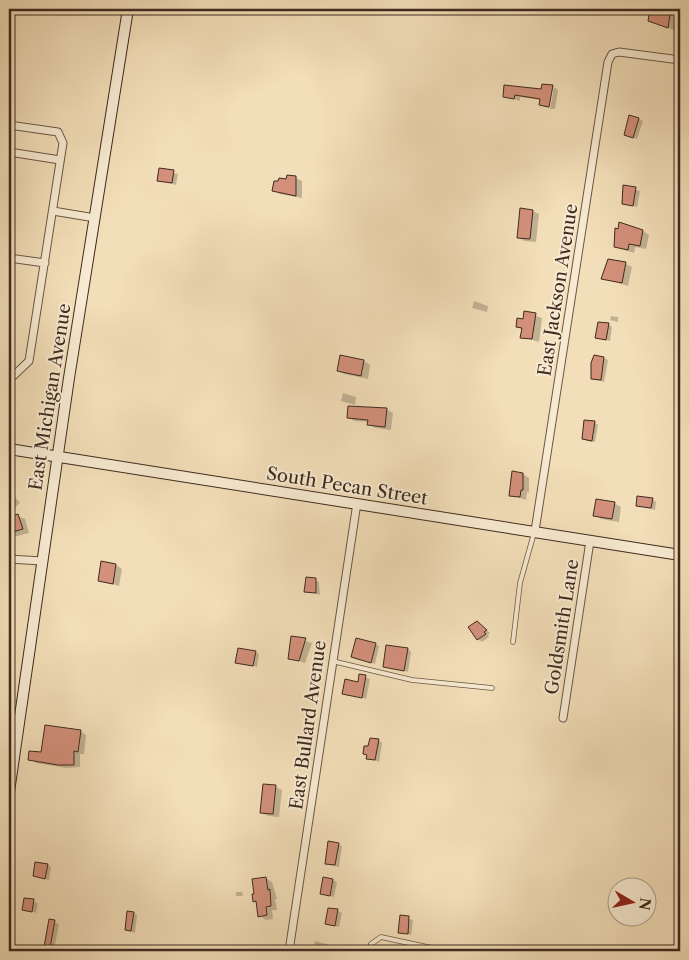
<svg xmlns="http://www.w3.org/2000/svg" width="689" height="960" font-family="'Libre Caslon Text',serif">
  <style>
    .shadow { fill: #0003 }
    .building { fill: #d3907b; stroke: #3e2a1f }
    .lines { fill: none; stroke-linecap: round; stroke-linejoin: round }
    .lane-casing { stroke: #6b5745; stroke-width: 5.5 }
    .street-casing { stroke: #6b5745; stroke-width: 9 }
    .secondary-casing { stroke: #3e2a1f; stroke-width: 12 }
    .lane { stroke: #f7ead1; stroke-width: 4 }
    .street { stroke: #f7ead1; stroke-width: 7 }
    .secondary { stroke: #f7ead1; stroke-width: 10 }
    .labels { text-anchor: middle; stroke-width: 4; stroke-linejoin: round; paint-order: stroke }
    .street-label { font-size: 18px; fill: #3e2a1f; stroke: #f7ead1 }
  </style>
  <rect width="100%" height="100%" fill="#f2deb8"/>
  <filter id="stains"><feTurbulence type="fractalNoise" baseFrequency=".004" numOctaves="4"/><feColorMatrix values="0 0 0 0 .2 0 0 0 0 .09 0 0 0 0 .02 0 0 0 .5 -.17"/></filter>
  <radialGradient id="worn" r=".72"><stop offset=".6" stop-color="#630" stop-opacity="0"/><stop offset="1" stop-color="#630" stop-opacity=".3"/></radialGradient>
  <!-- shadow -->
  <path class="shadow" d="M530,9H551V12L533,11Z
    M651,9L671,10L677,13L674,30L649,21Z
    M543,85L553,87L548,108L540,105L541,100L520,97V101L504,96L505,87L542,91Z
    M554,87L558,90L555,109H550Z
    M676,96L680,97V106L674,103Z
    M639,119L643,121L637,139L625,135Z
    M160,169L178,174L176,185L158,180Z
    M296,178L302,181V198L280,194L274,191Z
    M624,186L640,191L637,207L623,203Z
    M521,209L533,211L539,214L536,242L524,241L518,237Z
    M643,231L649,235L646,249L635,247L634,253L615,247Z
    M626,264L632,267L628,286L603,278Z
    M474,301L488,306L487,312L472,308Z
    M525,312L542,318L539,342L522,337L523,330L517,327L524,320Z
    M611,316L618,317V322L610,320Z
    M608,324L612,327L610,341L597,338Z
    M341,356L364,361L370,365L368,379L344,374L338,371Z
    M604,358L608,360L604,382L596,380L592,378Z
    M343,393L356,397L355,405L341,401Z
    M386,409L393,413L391,430L375,428L369,424V422L354,421L348,417Z
    M594,422L598,425L595,442L587,441L583,438Z
    M523,474L529,478V493L527,492L526,500L510,495Z
    M9,490L20,503L9,512Z
    M652,499L656,502L655,510L637,506Z
    M614,503L621,507L619,522L601,519L595,515Z
    M18,516L25,519L29,533L9,538V519Z
    M116,565L122,569L119,586L99,580Z
    M315,580L319,582L320,595L305,591Z
    M477,622L490,633L488,635L489,637L482,642L478,639Z
    M292,637L312,643L305,663L289,658Z
    M675,639L680,640V648L674,645Z
    M375,644L379,646L375,664L352,657Z
    M408,649L411,652L408,672L384,666Z
    M255,652L259,654L257,667L236,662Z
    M360,675L370,679L366,699L344,693L359,683Z
    M80,731L86,735L84,754H80V767L66,768L36,763L30,759Z
    M378,740L382,743L379,762L368,758L369,748Z
    M264,785L276,787L282,790L279,817L268,816L261,812Z
    M338,844L342,846L339,867L330,865L326,863Z
    M47,865L51,867L49,880L34,876Z
    M266,878L272,882L277,899H275L277,910H272L273,919L266,920L260,916L257,903L254,901Z
    M333,880L337,882L334,897L321,894Z
    M236,892H242L243,896H236Z
    M25,899L38,903L36,913L23,909Z
    M338,911L342,913L339,927L326,924Z
    M133,913L137,915L135,933L126,930Z
    M401,917L413,920L411,935L400,932Z
    M50,920L59,924L54,950L45,946Z
    M315,941L334,946L333,951H313Z
    M171,946L183,948L186,951H170Z"/>
  <!-- building -->
  <path class="building" d="M650,9H671L668,28L648,21Z
    M542,84L553,85L549,107L539,105L540,99L515,95L514,99L503,97L504,85L541,89Z
    M629,115L639,118L633,138L624,135Z
    M159,168L174,170L172,183L157,181Z
    M287,175L296,176V196L272,191L274,181H278L279,178L286,179Z
    M623,185L636,187L633,206L622,204Z
    M520,208L533,210L530,239L517,238Z
    M619,222L643,230L640,246L629,244L628,250L614,247L615,228L618,229Z
    M608,259L626,262L622,283L601,279Z
    M524,311L536,313L532,339L520,338L522,328L516,327L517,318L523,319Z
    M598,322L609,323L606,340L595,338Z
    M340,355L364,360L361,376L337,371Z
    M594,355L604,357L601,380L591,379V363Z
    M348,406L387,408L385,427L367,425L368,420L347,418Z
    M584,420L595,421L592,441L582,439Z
    M512,471L523,473V490H521L520,497L509,496Z
    M637,496L653,498L651,508L636,506Z
    M596,499L615,502L612,519L593,516Z
    M18,514L23,529L9,533V517Z
    M101,561L116,564L113,584L98,581Z
    M306,577L316,578V593L304,592Z
    M477,621L487,630L484,632L486,634L477,640L468,627Z
    M291,636L306,638L299,661L288,659Z
    M356,638L376,643L371,663L351,657Z
    M386,645L408,648L404,671L383,667Z
    M238,648L256,651L253,666L235,663Z
    M359,674L366,675L362,698L342,694L345,679L358,682Z
    M45,725L81,730L78,752L74,751V765H58L28,760L29,751L41,752Z
    M370,738L379,739L375,760L366,759L367,755L363,754L364,746H368Z
    M263,784L276,785L273,814L260,813Z
    M328,841L339,843L335,865L325,864Z
    M35,862L48,864L45,879L33,876Z
    M266,877L268,890L270,889L271,906L266,907L267,915L258,917L256,901L253,902L252,894H254L252,879Z
    M323,877L333,879L330,896L320,894Z
    M24,898L34,899L32,912L22,910Z
    M328,908L338,909L335,926L325,924Z
    M127,911L134,912L131,931L125,930Z
    M400,915L409,916L408,934L398,933Z
    M49,919L55,920L50,948L44,947Z"/>
  <g class="lines">
    <defs>
      <path id="lane" d="M513,642L520,583L534,533
        M332,661L412,680L492,688
        M370,951L371,944L381,937L432,948V951"/>
      <path id="street" d="M9,125L58,132L63,143L29,361L9,380
        M9,152L60,160
        M53,211L95,218
        M9,258L45,263
        M535,531L608,62L612,54L619,52L680,60
        M9,559L42,561
        M563,718L590,541
        M289,951L357,503"/>
      <path id="secondary" d="M9,449L680,555
        M9,792L69,378L128,9"/>
    </defs>
    <!-- lane casing -->
    <use href="#lane" class="lane-casing"/>
    <!-- street casing -->
    <use href="#street" class="street-casing"/>
    <!-- secondary casing -->
    <use href="#secondary" class="secondary-casing"/>
    <!-- lane -->
    <use href="#lane" class="lane"/>
    <!-- street -->
    <use href="#street" class="street"/>
    <!-- secondary -->
    <use href="#secondary" class="secondary"/>
  </g>
  <g class="labels">
    <!-- street labels -->
    <g class="street-label">
      <text transform="translate(558 290) rotate(-81)" y="6">East Jackson Avenue</text>
      <text transform="translate(50 397) rotate(-81)" y="6">East Michigan Avenue</text>
      <text transform="translate(347 486) rotate(9)" y="6">South Pecan Street</text>
      <text transform="translate(562 627) rotate(-81)" y="6">Goldsmith Lane</text>
      <text transform="translate(308 725) rotate(-82)" y="6">East Bullard Avenue</text>
    </g>
  </g>
  <!-- margin -->
  <rect width="689" height="960" fill="none" stroke="#f2deb8" stroke-width="30"/>
  <rect x="10" y="10" width="669" height="940" fill="none" stroke="#3e2a1f" stroke-width="2.5"/>
  <rect x="15" y="15" width="659" height="930" fill="none" stroke="#3e2a1f"/>
  <!-- north arrow -->
  <g transform="translate(632 902) rotate(99)"><circle r="24" fill="#f7ead1" stroke="#ad9d8a"/>
  <path d="M0-4L9 19L0 12L-9 19Z" fill="#8f2418"/>
  <text y="-8" font-size="14" font-weight="bold" text-anchor="middle" fill="#3e2a1f">N</text>
  </g>
  <rect width="100%" height="100%" filter="url(#stains)"/>
  <rect width="100%" height="100%" fill="url(#worn)"/>
</svg>
